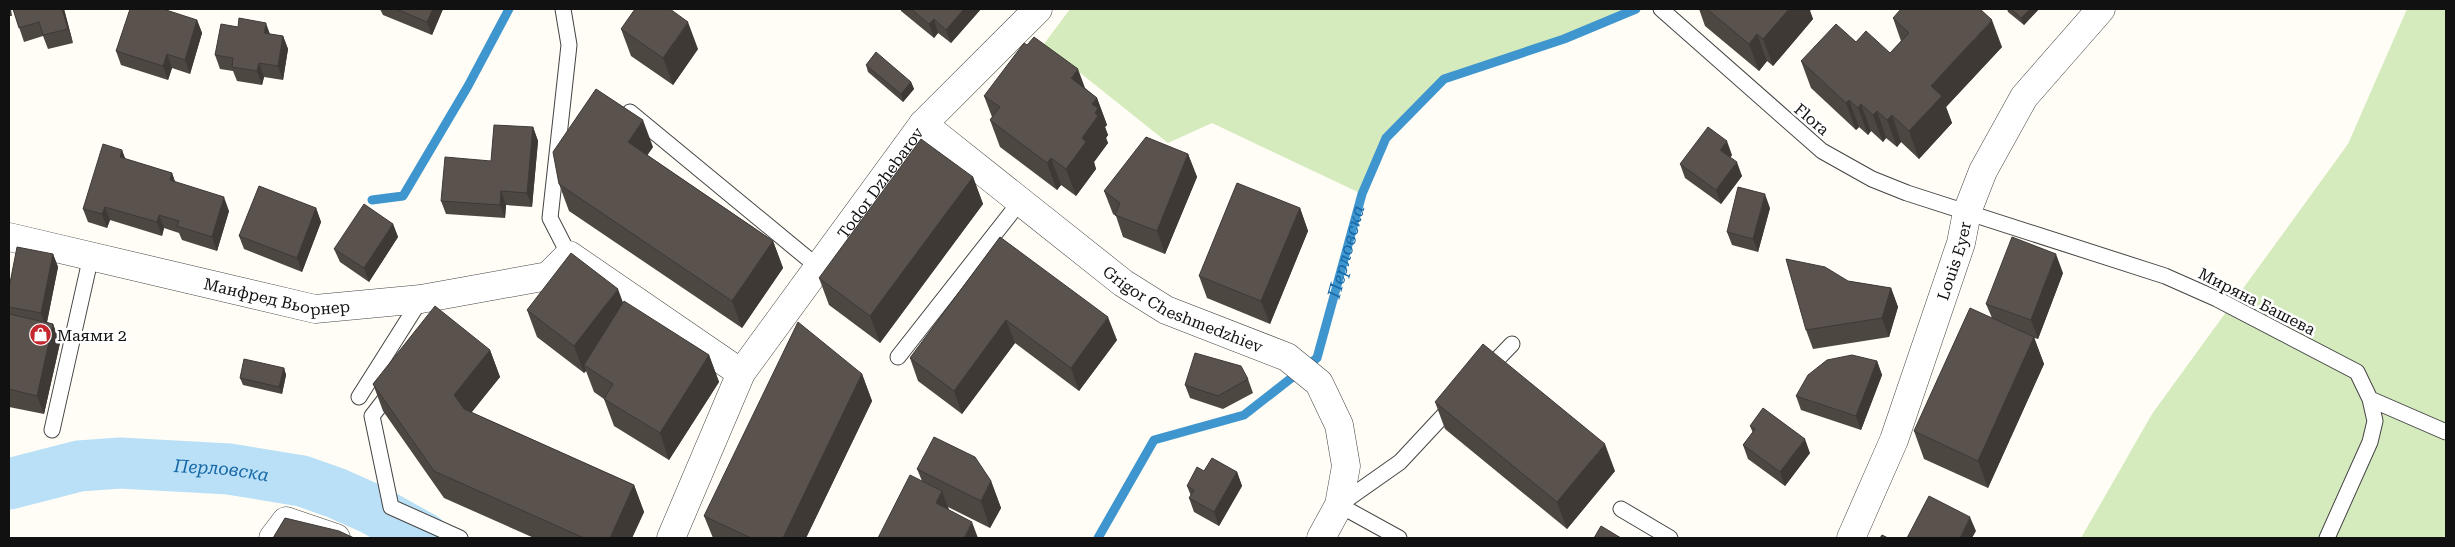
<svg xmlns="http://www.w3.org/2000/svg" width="2455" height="547" font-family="'Roboto Serif',serif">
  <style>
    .green { fill: #d5ebbd }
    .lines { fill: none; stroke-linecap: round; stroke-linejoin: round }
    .stream { stroke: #3f96cf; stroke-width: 9 }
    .river { stroke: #b9e0f7; stroke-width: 51 }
    .service-casing { stroke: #444; stroke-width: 17 }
    .minor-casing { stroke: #444; stroke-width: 29 }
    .service { stroke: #fff; stroke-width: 15 }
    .minor { stroke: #fff; stroke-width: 28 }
    .wall { fill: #4d4742 }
    .shaded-wall { fill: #3f3936 }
    .building { fill: #5a524d; stroke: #3f3936 }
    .labels { text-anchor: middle; stroke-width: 5; stroke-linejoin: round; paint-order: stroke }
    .street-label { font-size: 16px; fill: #111; stroke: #fff }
    .poi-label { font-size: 16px; fill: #111; stroke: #fff; text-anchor: start }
    .water-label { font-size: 18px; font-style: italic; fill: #1768a6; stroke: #fff }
  </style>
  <rect width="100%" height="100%" fill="#fffdf5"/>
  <!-- green -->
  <path class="green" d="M1070,9H1636L1564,39L1444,79L1386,138L1362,194L1212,123L1168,143L1044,44Z
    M2407,9H2446V538H2081L2152,414L2348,144Z"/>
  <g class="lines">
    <!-- stream -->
    <g class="stream">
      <path d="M372,200L403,196L468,86L509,9"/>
      <path id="s1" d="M1098,538L1154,440L1244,415L1317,358L1362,194L1386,138L1444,79L1564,39L1636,9"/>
    </g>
    <!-- river -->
    <path class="river" id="s2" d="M9,484L79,466L120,463L229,469L302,481L336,493L372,509L424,538"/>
    <defs>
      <path id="service" d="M563,9L569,45L550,218L569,255
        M1661,9L1822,151L1872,179L1907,193L2165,276L2217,299L2357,372L2370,399L2375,421L2370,442L2327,538
        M630,112L818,267
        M898,357L1019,203
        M1485,372L1512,344
        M392,390L372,416L391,507L460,538
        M359,397L421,299
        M2370,399L2446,432
        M52,430L91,256
        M1621,509L1670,538
        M1399,538L1339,505L1400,462L1455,403"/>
      <g id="minor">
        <path id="s3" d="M923,124L1123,283L1166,310L1287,357L1319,383L1339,425L1346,466L1339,505L1321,538"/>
        <path id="s4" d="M9,237L315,309L421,299L548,276L569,255L741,373"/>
        <path d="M273,538L286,521L336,538"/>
        <path id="s5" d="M671,538L741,373L923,124L1038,9"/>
        <path id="s6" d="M1851,538L1894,440L1961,243L1967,212L1983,171L2024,97L2101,9"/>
      </g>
    </defs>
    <!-- service casing -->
    <use href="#service" class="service-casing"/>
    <!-- minor casing -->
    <use href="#minor" class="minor-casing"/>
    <!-- service -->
    <use href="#service" class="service"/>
    <!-- minor -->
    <use href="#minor" class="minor"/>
  </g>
  <!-- wall -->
  <path class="wall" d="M9,9H11L12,16H9Z
    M13,9H64L73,43L48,49L43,36L24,42Z
    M380,9H443L432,35L383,15Z
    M901,9H981L951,43L938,33L934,38L901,11Z
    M1699,9H1811L1810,11L1813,19L1773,66L1767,61L1759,71L1705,26Z
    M2007,9H2039L2024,25L2008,12Z
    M1893,18L2002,47L1946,107L1952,123L1919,159L1901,142L1897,147L1886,138L1883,142L1871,131L1868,135L1859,127L1856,130L1811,88L1801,61L1856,42L1890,53L1901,41Z
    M197,20L202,33L190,74L172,68L168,80L121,65L116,51Z
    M621,29L698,49L673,85L631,56Z
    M270,34L283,36L288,49L283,80L264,77L262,85L237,81L233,71L220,69L215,55Z
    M866,65L911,82L914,89L903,102L868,72Z
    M1085,88L1097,98L1107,125L1105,127L1108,135L1106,138L1108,143L1094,162L1096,169L1076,196L1061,185L1057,190L1000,147L990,120L992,117L984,96Z
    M533,127L538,141L532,207L506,205L505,218L446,214L441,201Z
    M653,147L647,155L773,241L783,268L742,328L569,211L559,184Z
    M122,150L125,159L172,173L175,182L229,211L217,251L182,240L179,233L164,228L162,236L110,220L107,228L88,222L83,209Z
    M1188,154L1197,177L1165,254L1123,237L1116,216L1113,214L1104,191Z
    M1732,155L1730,158L1742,176L1721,204L1685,178L1680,164Z
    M973,177L983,204L880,343L829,305L819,278Z
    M316,208L321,222L302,272L244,249L239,236Z
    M1300,208L1308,231L1270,324L1207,298L1199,276Z
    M1770,208L1758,252L1732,245L1727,232Z
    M393,224L398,237L369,282L340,262L334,249Z
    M1000,237L1117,340L1079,391L1015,343L962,414L918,381L910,358Z
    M53,254L58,267L47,322L53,324L60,343L44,414L9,407V288Z
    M2063,273L2038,339L2034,338L2044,364L1988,488L1924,459L1914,431L1992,318L1986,304Z
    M1848,281L1891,288L1898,307L1889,337L1813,349L1806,330Z
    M623,303L709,355L719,382L669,460L614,426L604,399L594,392L586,371L584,373L537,337L527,310Z
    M490,350L500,377L471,412L634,485L644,512L632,538H534L444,498L383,411L373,384Z
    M1877,361L1882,375L1861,430L1801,410L1796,396Z
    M284,368L286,375L282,394L243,385L240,378Z
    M862,374L872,401L806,538H713L704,516Z
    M1248,379L1253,393L1223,409L1190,398L1185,385Z
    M1435,402L1615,471L1567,529L1445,429Z
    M1750,426L1810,453L1785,486L1748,459L1743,445L1753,433Z
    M917,469L991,481L1001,508L990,528L948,507L949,510L878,538L922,481Z
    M1204,471L1237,472L1242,486L1219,526L1194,512L1189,498L1191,496L1187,486Z"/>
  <!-- shaded-wall -->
  <path class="shaded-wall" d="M62,9H64L73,43L68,29Z
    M433,9H443L432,35L427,22Z
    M964,9H981L951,43L946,30Z
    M1789,9H1811L1810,11L1813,19L1773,66L1763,39Z
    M2030,9H2039L2024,25L2021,18Z
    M934,19L938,33L934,38L929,24Z
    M197,20L202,33L190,74L185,60Z
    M1992,20L2002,47L1946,107L1952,123L1919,159L1909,131L1931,86Z
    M688,22L698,49L673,85L663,58Z
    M266,23L271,37L264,33Z
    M1757,34L1767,61L1759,71L1749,44Z
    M283,36L288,49L283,80L278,66Z
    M167,54L172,68L168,80L163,66Z
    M259,63L264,77L262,85L257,71Z
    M1078,69L1088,96L1071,78Z
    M911,82L914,89L903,102L901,94Z
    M1097,98L1107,125L1105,127L1108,135L1106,138L1108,143L1094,162L1096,169L1076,196L1066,169L1082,138L1092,104Z
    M1849,100L1859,127L1856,130L1846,103Z
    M1861,104L1871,131L1868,135L1858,108Z
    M1877,111L1886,138L1883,142L1873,115Z
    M1892,115L1901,142L1897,147L1887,120Z
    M643,120L653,147L638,169L628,142Z
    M533,127L538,141L532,207L527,193Z
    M1727,141L1732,155L1725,164L1720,150Z
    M122,150L127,163L120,157Z
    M1188,154L1197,177L1165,254L1157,231Z
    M1051,158L1061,185L1057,190L1047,163Z
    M1737,162L1742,176L1721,204L1716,190Z
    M172,173L177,187L170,180Z
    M973,177L983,204L880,343L870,316Z
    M501,191L506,205L505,218L500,205Z
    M1765,194L1770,208L1758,252L1753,239Z
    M224,197L229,211L217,251L212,237Z
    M105,207L110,220L107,228L102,214Z
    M316,208L321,222L302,272L297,258Z
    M1300,208L1308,231L1270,324L1261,301Z
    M159,215L164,228L162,236L157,222Z
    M393,224L398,237L369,282L364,268Z
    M773,241L783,268L742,328L732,301Z
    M53,254L58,267L46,327L41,313Z
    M2056,254L2063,273L2038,339L2031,320Z
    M1891,288L1898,307L1889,337L1882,318Z
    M618,289L628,316L584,365L586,371L584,373L574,346Z
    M1108,317L1117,340L1079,391L1071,368Z
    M1006,320L1015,343L962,414L954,391Z
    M53,324L60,343L44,414L37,396Z
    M2034,337L2044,364L1988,488L1978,461Z
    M490,350L500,377L464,422L454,395Z
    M709,355L719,382L669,460L660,433Z
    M1877,361L1882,375L1861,430L1856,416Z
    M284,368L286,375L282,394L279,387Z
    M862,374L872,401L806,538H783Z
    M1805,439L1810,453L1785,486L1780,472Z
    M1605,444L1615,471L1567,529L1557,502Z
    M1237,472L1242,486L1219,526L1214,512Z
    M991,481L1001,508L990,528L981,501Z
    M634,485L644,512L632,538H610Z
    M942,491L952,518L936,503Z
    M1970,517L1976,531L1972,538H1960Z
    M972,522L978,538H964Z"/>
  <!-- building -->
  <path class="building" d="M13,9H62L68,29L43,35L39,22L19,28Z
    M130,9H163L197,20L185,60L167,54L163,66L116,51Z
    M396,9H433L427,22Z
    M635,9H670L688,22L663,58L621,29Z
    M911,9H964L946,30L934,19L929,24Z
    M1707,9H1789L1763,39L1757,34L1749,44Z
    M1901,9H1980L1992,20L1931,86L1942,96L1909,131L1892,115L1887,120L1877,111L1873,115L1861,104L1858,108L1849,100L1846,103L1801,61L1836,24L1856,42L1866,31L1890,53L1909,33L1893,18Z
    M2011,9H2030L2021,18Z
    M239,18L266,23L264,33L283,36L278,66L259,63L257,71L232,67L233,58L215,55L221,24L238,27Z
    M1034,37L1078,69L1071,78L1097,98L1092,104L1098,108L1095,113L1098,116L1082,138L1086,142L1066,169L1051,158L1047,163L990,120L1000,107L984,96L1024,43L1027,45Z
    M876,52L911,82L901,94L866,65Z
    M596,89L643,120L628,142L773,241L732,301L559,184L553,152Z
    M494,125L533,127L527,193L501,191L500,205L441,201L445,157L491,161Z
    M1708,127L1727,141L1720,150L1737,162L1716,190L1680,164Z
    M1146,137L1188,154L1157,231L1115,215L1120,203L1104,191Z
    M921,139L973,177L870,316L819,278Z
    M103,144L122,150L120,157L172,173L170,180L224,197L212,237L177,226L179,221L159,215L157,222L105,207L102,214L83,209Z
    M1237,183L1300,208L1261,301L1199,276Z
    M259,186L316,208L297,258L239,236Z
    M1738,187L1765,194L1753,239L1727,232Z
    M364,204L393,224L364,268L334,249Z
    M1000,237L1108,317L1071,368L1006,320L954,391L910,358Z
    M2012,237L2056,254L2031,320L1986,304Z
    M17,247L53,254L41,313L9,307V288Z
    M571,253L618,289L574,346L527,310Z
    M1786,259L1825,267L1848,281L1891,288L1882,318L1806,330Z
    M624,301L709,355L660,433L604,399L613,384L584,365Z
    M435,306L490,350L454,395L464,409L634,485L610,538H584L434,471L373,384Z
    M1970,308L2034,337L1978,461L1914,431Z
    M9,314L53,324L37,396L9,389Z
    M798,322L862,374L783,538H751L704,516Z
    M1483,344L1605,444L1557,502L1435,402Z
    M1195,353L1241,366L1248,379L1218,396L1185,385Z
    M1852,355L1877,361L1856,416L1796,396L1808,375L1827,360Z
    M244,359L284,368L279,387L240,378Z
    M1763,408L1805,439L1780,472L1743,445L1755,429L1750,426Z
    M934,437L975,457L991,481L981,501L917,469Z
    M1212,458L1237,472L1214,512L1189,498L1194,490L1187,486L1197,467L1204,471Z
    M910,475L942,491L936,503L972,522L964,538H878Z
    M1929,496L1970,517L1960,538H1907Z
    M285,518L339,531L354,538H273Z
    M1601,526L1621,538H1594Z
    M1882,535L1888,538H1880Z"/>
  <!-- icons -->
  <defs>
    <symbol id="shop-disc" viewBox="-11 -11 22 22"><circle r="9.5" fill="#c4262e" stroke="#fff"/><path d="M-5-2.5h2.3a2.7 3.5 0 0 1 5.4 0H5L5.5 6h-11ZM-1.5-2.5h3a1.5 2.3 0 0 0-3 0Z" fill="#fff"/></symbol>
  </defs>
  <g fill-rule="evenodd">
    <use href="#shop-disc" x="28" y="322" width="25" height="25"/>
  </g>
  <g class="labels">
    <!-- street labels -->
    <g class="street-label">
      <text transform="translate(1812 119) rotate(40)" y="6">Flora</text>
      <text dy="6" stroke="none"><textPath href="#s5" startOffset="415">Todor Dzhebarov</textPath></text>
      <text dy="6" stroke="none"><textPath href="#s6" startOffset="296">Louis Eyer</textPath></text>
      <text dy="6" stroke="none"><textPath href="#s4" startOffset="275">Манфред Вьорнер</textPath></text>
      <text transform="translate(2257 301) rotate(27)" y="6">Миряна Башева</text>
      <text dy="6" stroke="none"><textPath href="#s3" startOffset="321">Grigor Cheshmedzhiev</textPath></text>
    </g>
    <!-- poi labels -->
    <g class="poi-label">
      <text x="57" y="341">Маями 2</text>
    </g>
    <!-- water labels -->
    <g class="water-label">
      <text dy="6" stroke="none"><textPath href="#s1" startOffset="409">Перловска</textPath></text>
      <text dy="6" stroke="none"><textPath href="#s2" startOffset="215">Перловска</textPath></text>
    </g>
  </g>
  <!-- border -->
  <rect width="2455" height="547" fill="none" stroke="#111111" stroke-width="20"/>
</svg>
